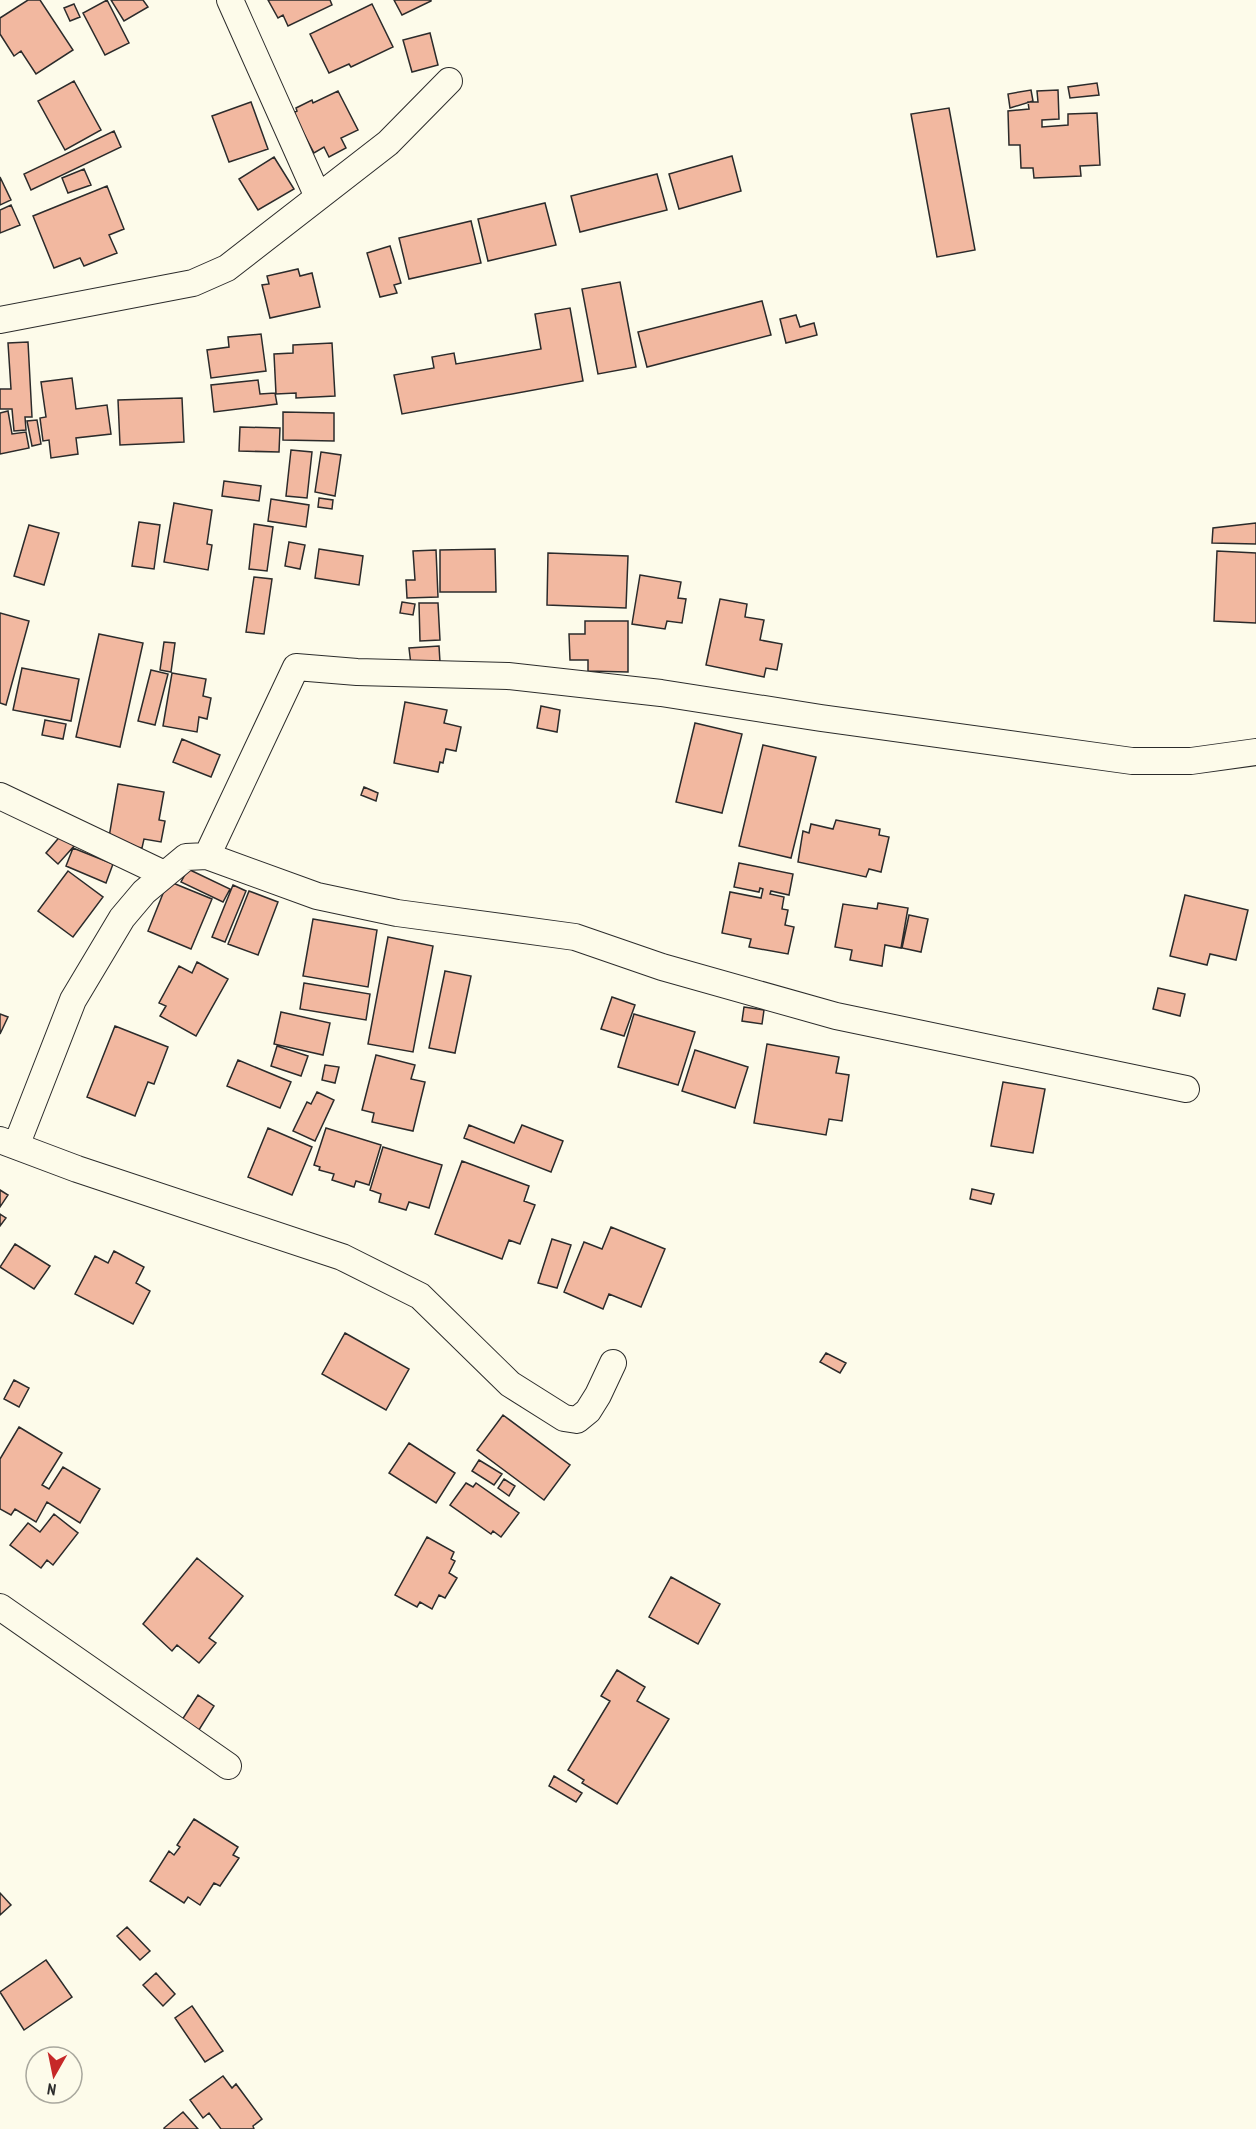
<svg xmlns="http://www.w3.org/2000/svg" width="1256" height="2129" font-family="'PT Sans Narrow',sans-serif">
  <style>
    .building { fill: #f2b8a0; stroke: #2b2b2b; stroke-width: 1.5 }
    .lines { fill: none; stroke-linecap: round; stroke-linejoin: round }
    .street-casing { stroke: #2b2b2b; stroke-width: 28 }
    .street { stroke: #fdfbea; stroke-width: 26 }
  </style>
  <rect width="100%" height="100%" fill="#fdfbea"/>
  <!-- building -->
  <path class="building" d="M28,0H40L73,50L36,74L21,51L14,56L0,34V18Z
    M107,0L129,43L105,55L83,13Z
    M111,0H143L148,7L124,21Z
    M268,0H330L332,5L288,26L283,15L278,18Z
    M394,0H431V1L402,15Z
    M74,4L80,17L70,21L64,8Z
    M372,4L393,47L351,67L349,64L329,73L310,34Z
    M430,33L438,65L412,72L403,40Z
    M74,81L101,130L65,150L38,101Z
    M1097,83L1099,95L1070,98L1068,87Z
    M1031,90L1033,101L1010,108L1008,94Z
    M1058,90L1059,119L1042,120V127L1068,125V114L1097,113L1100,165L1080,166L1081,176L1034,178L1033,168H1021L1020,145H1009L1008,111L1029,109L1028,102H1038L1037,91Z
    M338,91L358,130L341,138L346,148L329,157L324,147L314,153L293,113L297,111L296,108L312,100L313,103Z
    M251,102L268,149L229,162L212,116Z
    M949,108L975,250L937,257L911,114Z
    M114,131L121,147L31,190L24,174Z
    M732,156L741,191L679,209L669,174Z
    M274,157L294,189L258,210L239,179Z
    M84,169L91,185L68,193L62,178Z
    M657,174L667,210L580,232L571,196Z
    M0,177L11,200L0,205Z
    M107,186L124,229L109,235L117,253L84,266L80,258L54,268L33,216Z
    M545,203L556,245L488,261L478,219Z
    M11,205L20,225L0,233V210Z
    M471,221L481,263L409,279L399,238Z
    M390,246L401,283L394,285L397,293L380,297L367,253Z
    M298,269L300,276L312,273L320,307L270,318L262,285L269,284L267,276Z
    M620,282L636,367L598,374L582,289Z
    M762,301L771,335L647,367L638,332Z
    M570,308L583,381L402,414L394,375L434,368L432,357L454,353L456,364L541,349L535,314Z
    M796,315L800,327L814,323L817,335L786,343L780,319Z
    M261,334L266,371L211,378L207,350L229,347L228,337Z
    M28,342L32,417H25L26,430L14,431L12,409H0V389H11L8,343Z
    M332,343L335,396L296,398V393L276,394L274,354L293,353V345Z
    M72,378L76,409L107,405L111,434L76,438L78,454L51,458L49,440L43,441L40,418L46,417L41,382Z
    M258,380L260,394L275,393L277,404L214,412L211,385Z
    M182,398L184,442L120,445L118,400Z
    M8,411L12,434L26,432L29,448L0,454V413Z
    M283,412L334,413V441L283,440Z
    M37,420L41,444L32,446L27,421Z
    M240,427L280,428L279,452L239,451Z
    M291,450L312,452L307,498L286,496Z
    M321,452L341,455L335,496L315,492Z
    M224,481L261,486L259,501L222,496Z
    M319,498L333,500L332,509L318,507Z
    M271,499L309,505L306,527L268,521Z
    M174,503L212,510L207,544L212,545L208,570L164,562Z
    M139,522L160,525L154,569L132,566Z
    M1256,523V544L1212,543L1213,528Z
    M254,524L273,527L267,571L249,569Z
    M29,525L59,533L44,585L14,576Z
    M289,542L305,545L300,569L285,566Z
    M319,549L363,556L359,585L315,578Z
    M495,549L496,592H440V550Z
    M436,550L438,597L407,598L406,580H415L413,551Z
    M1217,551L1256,553V623L1214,621Z
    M548,553L628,556L626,608L547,605Z
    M640,575L681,582L678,598L686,599L682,623L667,621L665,629L632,624Z
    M254,577L272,579L264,634L246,632Z
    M720,599L747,604L745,617L764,620L760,640L782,644L777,670L766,668L764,677L706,665Z
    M402,602L415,604L413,615L400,613Z
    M419,603H438L440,640L420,641Z
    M0,613L29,621L6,705L0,703Z
    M585,621H628V672L588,671V660H570L569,634H585Z
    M99,634L143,643L120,747L76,737Z
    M164,642L175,643L171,672L160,670Z
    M439,646L440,662L411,665L409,648Z
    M22,668L79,679L71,721L13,710Z
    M151,670L168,674L155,725L138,721Z
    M172,673L206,679L203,696L211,698L207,719L199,717L197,732L163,726Z
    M405,702L447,710L444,723L461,727L456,751L446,749L443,763L440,762L438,772L394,763Z
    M541,706L560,710L557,732L537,728Z
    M45,720L66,724L63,739L42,735Z
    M695,723L742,734L722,813L676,802Z
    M182,739L220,755L211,777L173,762Z
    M763,745L816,757L791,858L739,846Z
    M118,784L164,792L159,820L165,821L161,842L144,839L142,848L108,843Z
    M364,787L378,793L376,801L361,795Z
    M836,820L880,829L879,835L889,837L881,872L869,869L866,877L798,862L803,831L809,833L811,824L833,829Z
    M62,834L75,845L58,864L46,853Z
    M73,848L113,864L106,883L66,866Z
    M739,863L793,874L789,895L771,891L770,894L784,897L782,909L788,910L785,925L794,927L788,954L749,947L751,939L722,933L730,892L761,898L763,889L760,888L759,892L734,887Z
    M188,869L230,889L223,902L181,882Z
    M68,871L103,897L73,937L38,911Z
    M168,881L212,899L191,949L148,931Z
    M233,885L246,891L225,942L212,937Z
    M249,891L278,902L258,955L228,944Z
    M1185,895L1248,910L1236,960L1210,954L1207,965L1170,956Z
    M878,903L908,908L901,948L885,945L882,966L850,960L852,950L835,947L843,904L877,909Z
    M909,915L928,919L921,952L902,948Z
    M313,919L377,930L368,987L303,976Z
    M388,937L433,946L413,1052L368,1044Z
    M197,962L228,979L196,1036L160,1016L166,1006L159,1003L179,966L192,973Z
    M445,971L471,976L455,1053L429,1048Z
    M304,983L370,994L366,1020L300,1009Z
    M1158,988L1185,994L1180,1016L1153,1009Z
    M612,997L635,1005L624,1036L601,1029Z
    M744,1007L764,1010L762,1024L742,1021Z
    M281,1012L330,1023L323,1055L274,1044Z
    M0,1014L8,1017L0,1034Z
    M634,1014L695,1032L678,1085L618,1067Z
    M115,1026L168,1047L154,1084L148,1082L135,1116L87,1097Z
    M767,1044L839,1057L836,1073L849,1075L842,1121L829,1119L826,1135L754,1123Z
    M277,1046L308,1056L301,1076L271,1066Z
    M695,1050L748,1067L735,1108L682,1091Z
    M376,1055L415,1065L411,1079L425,1082L413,1131L372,1122L374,1113L362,1110Z
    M238,1060L291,1082L280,1108L227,1086Z
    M325,1065L339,1067L335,1083L322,1080Z
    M1003,1082L1045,1089L1033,1153L991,1146Z
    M317,1092L334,1100L315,1141L293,1131L307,1102L311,1104Z
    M469,1125L514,1143L522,1125L563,1141L551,1172L464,1138Z
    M268,1128L312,1147L292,1195L248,1177Z
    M326,1128L381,1145L369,1185L356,1181L354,1187L332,1180L334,1174L319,1170L320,1167L314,1165Z
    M383,1147L442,1165L429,1208L409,1202L406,1210L379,1202L381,1194L370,1190Z
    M462,1161L529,1186L524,1201L535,1205L520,1244L509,1240L502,1259L435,1234Z
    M972,1189L994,1194L991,1204L970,1199Z
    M0,1190L8,1195L0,1207Z
    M0,1214L6,1218L0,1226Z
    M611,1227L665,1249L641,1307L609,1294L603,1309L564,1292L584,1242L602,1249Z
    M552,1239L571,1245L557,1288L538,1283Z
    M15,1244L50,1266L34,1289L0,1267Z
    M114,1251L144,1267L136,1283L150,1291L133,1324L75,1294L95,1256L108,1263Z
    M345,1333L409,1369L386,1410L322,1374Z
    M826,1353L846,1363L840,1373L820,1362Z
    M14,1380L29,1388L19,1407L4,1399Z
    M503,1415L570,1465L544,1500L477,1450Z
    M19,1427L62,1453L42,1485L49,1489L63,1467L100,1489L80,1523L47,1502L36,1522L15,1509L11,1515L0,1509V1459Z
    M409,1443L455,1473L436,1503L389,1473Z
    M479,1460L502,1474L494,1485L472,1471Z
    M504,1479L515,1486L509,1496L498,1488Z
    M466,1483L473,1487L476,1483L519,1513L501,1537L493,1531L491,1534L450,1505Z
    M54,1514L78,1533L53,1565L47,1560L41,1568L10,1545L28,1523L40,1532Z
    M427,1537L454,1552L451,1559L455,1561L449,1573L457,1578L445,1598L439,1595L432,1609L420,1602L417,1607L395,1595Z
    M197,1558L243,1596L209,1638L216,1643L199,1663L177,1645L172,1651L143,1624Z
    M671,1577L720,1604L698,1644L649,1617Z
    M617,1670L645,1687L637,1701L669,1719L617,1804L582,1783L584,1780L568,1770L610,1701L601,1696Z
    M198,1695L214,1706L197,1733L180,1723Z
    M554,1776L582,1793L576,1802L549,1786Z
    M194,1819L238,1847L233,1855L239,1858L220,1886L214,1883L200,1905L188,1897L184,1903L150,1881L169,1851L174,1855L180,1847L177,1845Z
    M0,1893L11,1905L0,1915Z
    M127,1927L150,1951L140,1960L117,1936Z
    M46,1960L72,1997L24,2030L0,1992Z
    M156,1973L175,1994L163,2006L143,1985Z
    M192,2006L223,2051L205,2062L175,2018Z
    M223,2076L232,2088L236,2084L262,2119L253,2126L254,2129H221L209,2113L203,2118L190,2100Z
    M183,2112L198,2129H164V2128Z"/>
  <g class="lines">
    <defs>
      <path id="street" d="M230,0L318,197
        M0,320L193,283L227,268L388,143L449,81
        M0,796L164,874
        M207,856L317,896L397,913L575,937L662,967L836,1016L1186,1089
        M0,1140L77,1169L342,1257L420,1296L510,1384L564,1418L577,1420L588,1411L598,1395L613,1363
        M16,1146L73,1000L122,918L144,892L186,857L207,856L296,667L357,672L508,676L661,693L821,718L1132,761H1191L1256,752
        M0,1607L228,1766"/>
    </defs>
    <!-- street casing -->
    <use href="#street" class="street-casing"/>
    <!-- street -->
    <use href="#street" class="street"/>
  </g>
  <!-- north arrow -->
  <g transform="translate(54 2075) rotate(189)"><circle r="28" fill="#fdfbea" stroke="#a9a89e" stroke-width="1.5"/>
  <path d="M0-4.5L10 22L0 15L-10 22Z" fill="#c62828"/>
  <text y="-9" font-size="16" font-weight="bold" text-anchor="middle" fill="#2b2b2b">N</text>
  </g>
</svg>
